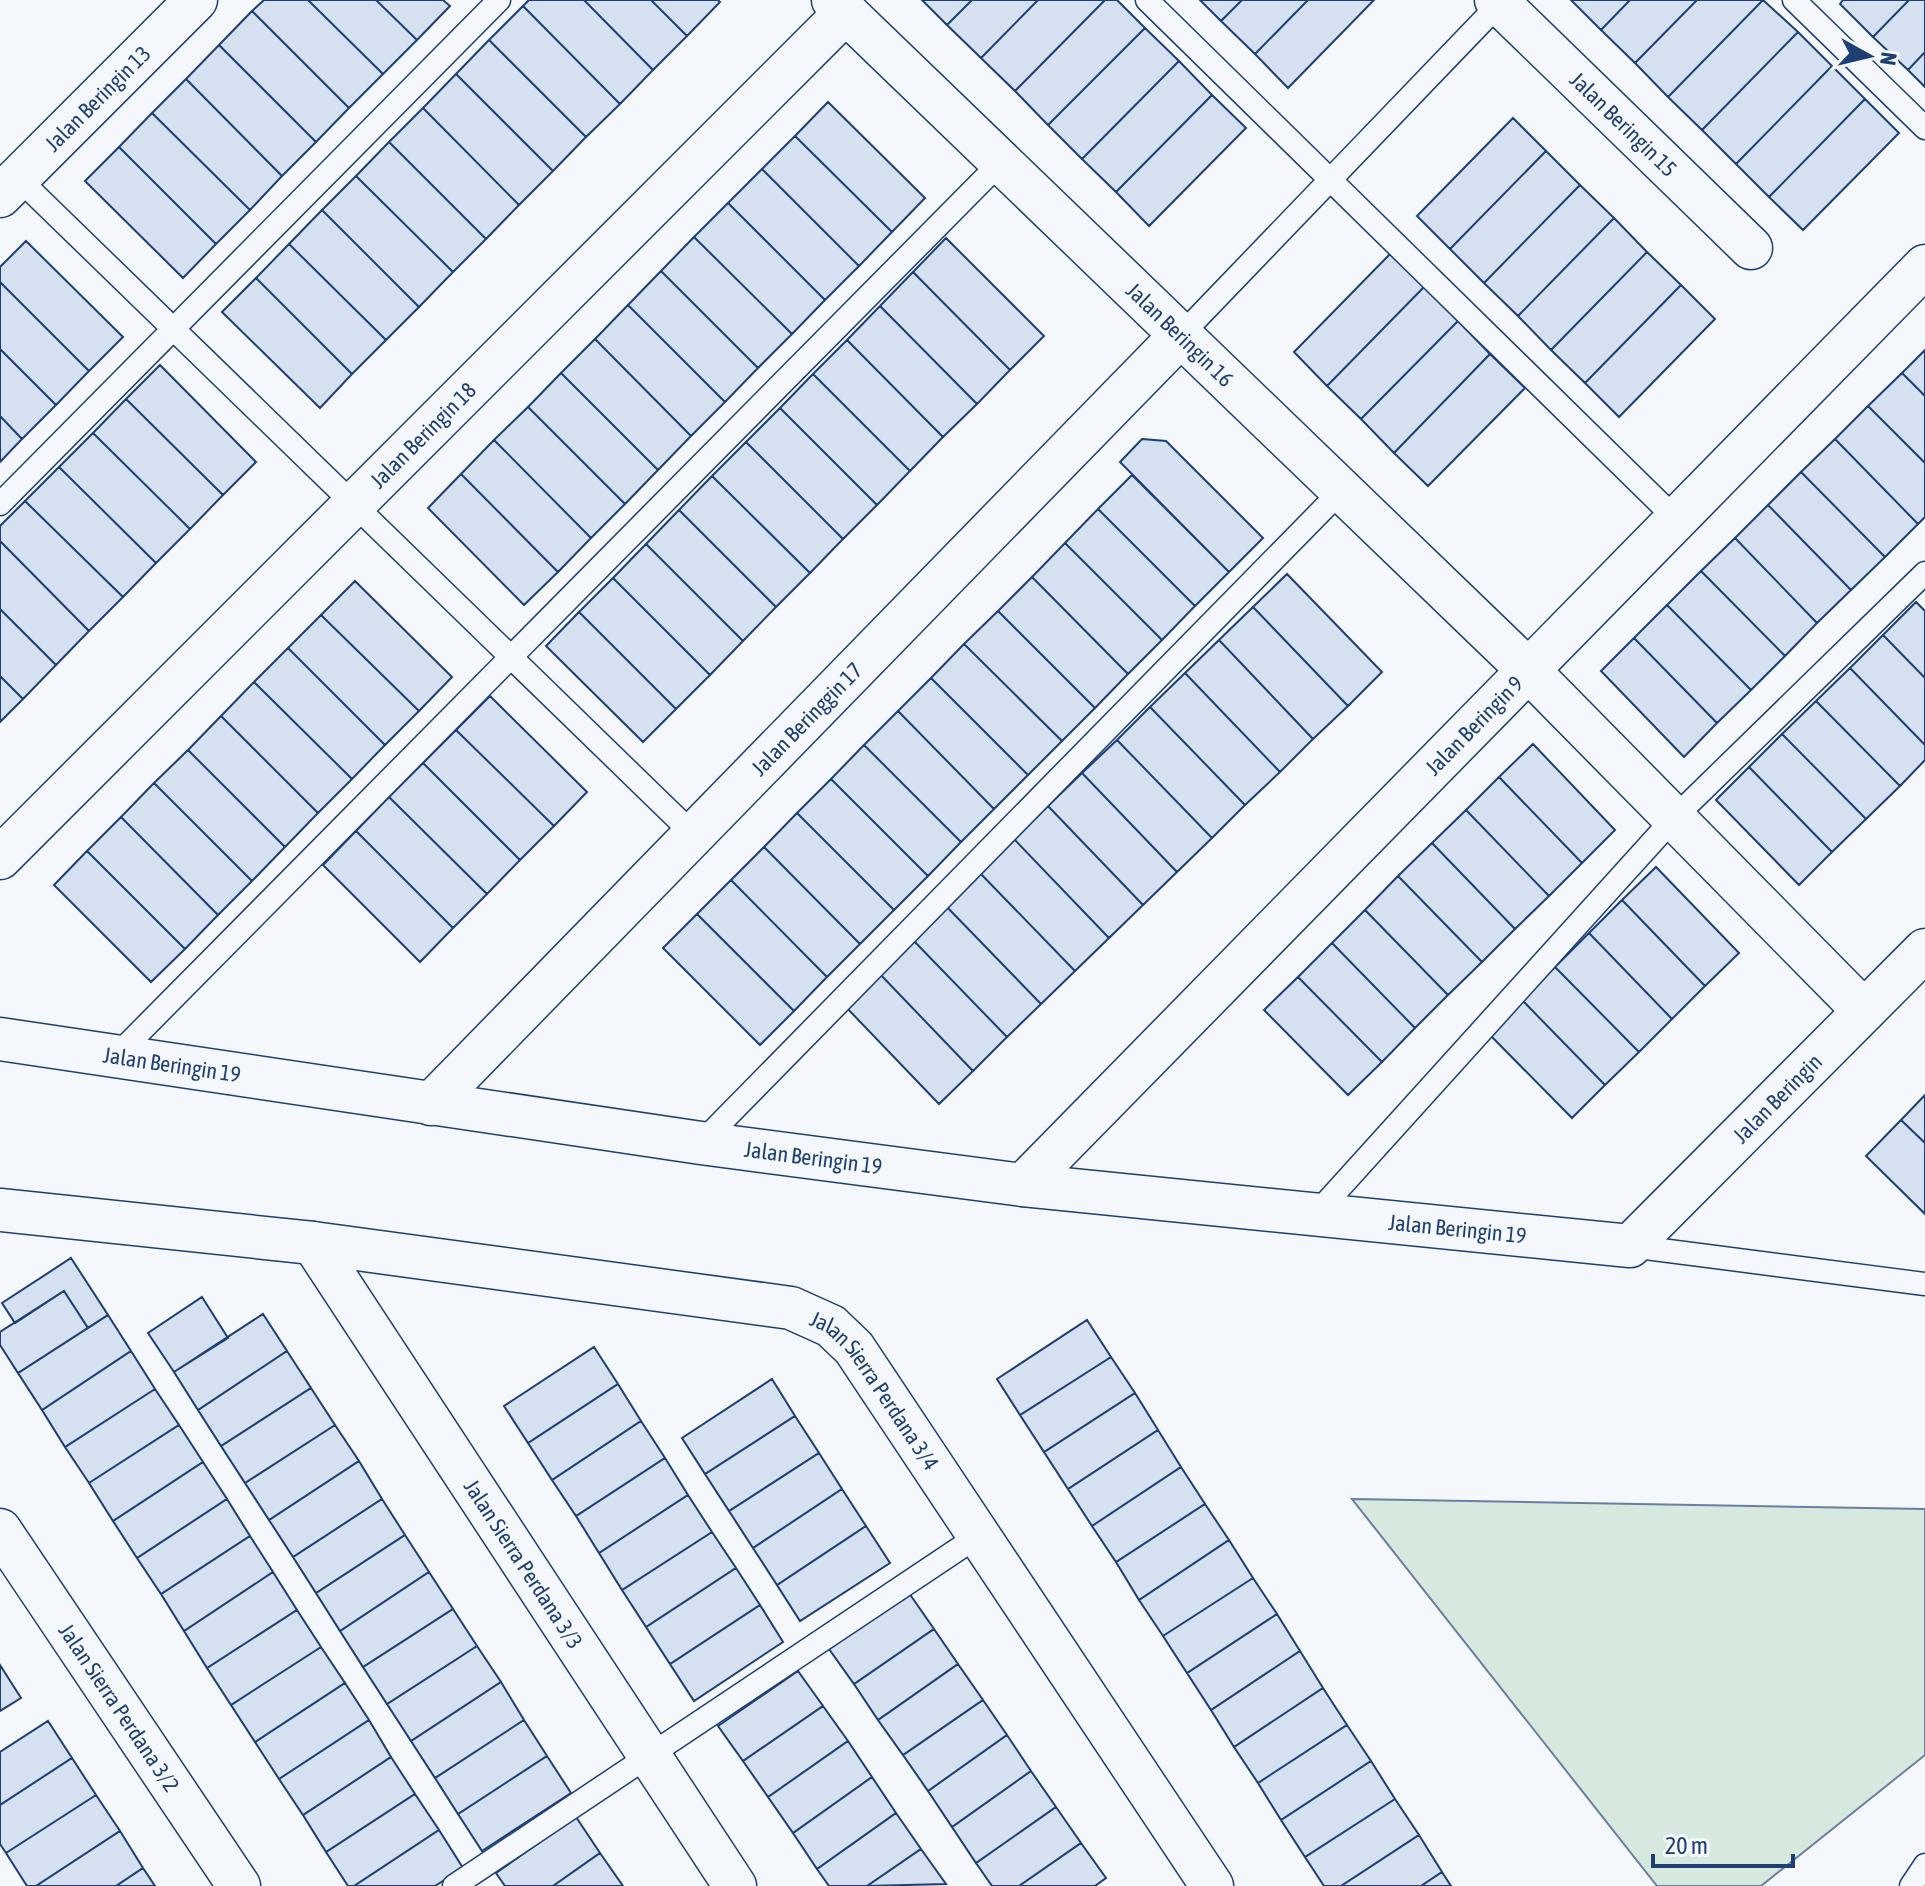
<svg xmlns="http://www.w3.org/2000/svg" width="1925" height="1886" font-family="'Asap Condensed',sans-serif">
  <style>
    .green { fill: #d7e8df; stroke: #687fa3; stroke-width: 2 }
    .building { fill: #d5e0f0; stroke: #1d3f73; stroke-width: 2 }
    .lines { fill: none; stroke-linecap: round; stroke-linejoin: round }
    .service-casing { stroke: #1d3f73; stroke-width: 25 }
    .minor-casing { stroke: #1d3f73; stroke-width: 45 }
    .service { stroke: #f4f7fb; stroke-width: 22 }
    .minor { stroke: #f4f7fb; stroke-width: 42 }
    .labels { text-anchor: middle; stroke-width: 6; stroke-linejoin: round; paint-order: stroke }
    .street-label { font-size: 22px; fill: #1d3f73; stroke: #f4f7fb }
  </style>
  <rect width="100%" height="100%" fill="#f4f7fb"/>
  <!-- green -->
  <path class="green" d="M1352,1499L1925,1509V1755L1761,1886H1657Z"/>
  <!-- building -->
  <path class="building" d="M264,0H308L383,74L349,108L252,11Z
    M308,0H376L417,40L383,74Z
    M376,0H443L450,6L417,40Z
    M529,0H584L653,70L620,104L523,6Z
    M584,0H651L687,36L653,70Z
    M651,0H718L720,2L687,36Z
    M922,0H972L947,25Z
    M972,0H1038L981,58L947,25Z
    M1038,0H1105L1015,91L981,58Z
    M1105,0H1117L1145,28L1048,125L1015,91Z
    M1200,0H1242L1221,21Z
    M1242,0H1308L1255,54L1221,21Z
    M1308,0H1374L1288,88L1255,54Z
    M1571,0H1630L1601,30Z
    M1630,0H1697L1635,63L1601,30Z
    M1697,0H1763L1668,97L1635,63Z
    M1763,0L1798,32L1702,130L1668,97Z
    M1843,0H1909L1873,37L1840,4Z
    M1909,0H1925V52L1908,70L1873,37Z
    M523,6L620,104L586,137L489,40Z
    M252,11L349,108L316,142L219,45Z
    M1145,28L1179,61L1082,159L1048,125Z
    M1798,32L1832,66L1736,164L1702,130Z
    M489,40L586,137L553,171L456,74Z
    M219,45L316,142L282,176L186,79Z
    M1925,52V87L1908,70Z
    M1179,61L1212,95L1116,192L1082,159Z
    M1832,66L1865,99L1769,197L1736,164Z
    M456,74L553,171L519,205L423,108Z
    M186,79L282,176L250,210L152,113Z
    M1212,95L1246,128L1149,226L1116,192Z
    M1865,99L1899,133L1803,230L1769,197Z
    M828,102L925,198L892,232L795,136Z
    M423,108L519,205L486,239L389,142Z
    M152,113L250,210L216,244L119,147Z
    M1513,118L1546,151L1450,249L1417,216Z
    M795,136L892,232L859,266L762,169Z
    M389,142L486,239L453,272L356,176Z
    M119,147L216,244L183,278L85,181Z
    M1546,151L1580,185L1484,283L1450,249Z
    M762,169L859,266L825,300L728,203Z
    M356,176L453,272L419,307L322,210Z
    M1580,185L1614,218L1518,316L1484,283Z
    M728,203L825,300L792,334L694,237Z
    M322,210L419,307L386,340L289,244Z
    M1614,218L1647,252L1551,350L1518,316Z
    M694,237L792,334L758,368L661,271Z
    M946,238L1044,336L1010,370L913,272Z
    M26,241L123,337L89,371L0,282V267Z
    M289,244L386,340L352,374L256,278Z
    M1647,252L1681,285L1585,383L1551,350Z
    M1390,254L1424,287L1327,386L1294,352Z
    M661,271L758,368L725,402L628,305Z
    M913,272L1010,370L977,404L880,306Z
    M256,278L352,374L320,408L222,312Z
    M0,282L89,371L56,405L0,349Z
    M1681,285L1715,319L1619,417L1585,383Z
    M1424,287L1458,321L1361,419L1327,386Z
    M628,305L725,402L691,436L595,339Z
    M880,306L977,404L943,437L847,340Z
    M1458,321L1490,354L1394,453L1361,419Z
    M595,339L691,436L658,470L561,373Z
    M847,340L943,437L910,471L813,374Z
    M0,349L56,405L22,439L0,416Z
    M1925,350V396L1902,373Z
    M1490,354L1525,388L1428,486L1394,453Z
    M160,365L256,462L223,495L126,399Z
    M561,373L658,470L625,504L528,407Z
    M1902,373L1925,396V463L1868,406Z
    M813,374L910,471L877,505L780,408Z
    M126,399L223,495L190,529L93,433Z
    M1868,406L1925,463V517L1918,524L1835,439Z
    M528,407L625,504L591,538L494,440Z
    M780,408L877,505L843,539L746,442Z
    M0,416L22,439L0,462Z
    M93,433L190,529L156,563L59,467Z
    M1142,439L1166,441L1263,538L1229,572L1120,462Z
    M1835,439L1918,524L1885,557L1801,472Z
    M494,440L591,538L558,572L461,474Z
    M746,442L843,539L810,573L712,476Z
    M59,467L156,563L123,597L25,501Z
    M1801,472L1885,557L1851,590L1768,505Z
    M461,474L558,572L524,605L428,508Z
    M1132,475L1229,572L1195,606L1098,509Z
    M712,476L810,573L776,607L679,510Z
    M25,501L123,597L89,631L0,541V526Z
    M1768,505L1851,590L1817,623L1735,538Z
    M1098,509L1195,606L1162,640L1065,543Z
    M679,510L776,607L743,641L646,544Z
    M1735,538L1817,623L1785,656L1701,571Z
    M0,541L89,631L56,665L0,609Z
    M1065,543L1162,640L1128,674L1032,577Z
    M646,544L743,641L710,675L613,578Z
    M1701,571L1785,656L1751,690L1667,605Z
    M1287,574L1382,672L1348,706L1253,607Z
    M1032,577L1128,674L1095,708L998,611Z
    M613,578L710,675L676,709L579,612Z
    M355,581L452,677L419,711L321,615Z
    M1916,602L1925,611V678L1883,635Z
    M1667,605L1751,690L1717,723L1634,638Z
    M1253,607L1348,706L1313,739L1219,640Z
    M0,609L56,665L23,699L0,676Z
    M998,611L1095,708L1062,741L964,644Z
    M579,612L676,709L643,742L546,646Z
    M321,615L419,711L385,745L288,648Z
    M1883,635L1925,678V745L1850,668Z
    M1634,638L1717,723L1684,757L1601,671Z
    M1219,640L1313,739L1280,772L1185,673Z
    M964,644L1062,741L1028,775L931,678Z
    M288,648L385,745L352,779L254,682Z
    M1850,668L1925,745V760L1900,786L1816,701Z
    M1185,673L1280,772L1245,805L1150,707Z
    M0,676L23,699L0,722Z
    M931,678L1028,775L994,809L898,711Z
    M254,682L352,779L318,813L221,716Z
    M490,696L587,792L554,826L456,730Z
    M1816,701L1900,786L1866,819L1782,734Z
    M1150,707L1245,805L1212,838L1117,740Z
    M898,711L994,809L961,842L864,745Z
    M221,716L318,813L285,847L188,750Z
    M456,730L554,826L520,860L423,763Z
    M1782,734L1866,819L1832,852L1749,767Z
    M1117,740L1212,838L1177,872L1082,773Z
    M1533,744L1615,830L1582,863L1499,777Z
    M864,745L961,842L928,876L831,779Z
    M188,750L285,847L252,881L154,783Z
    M423,763L520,860L487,894L389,797Z
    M1749,767L1832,852L1799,885L1716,800Z
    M1082,773L1177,872L1143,905L1048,806Z
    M1499,777L1582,863L1549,896L1466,810Z
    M831,779L928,876L894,910L797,813Z
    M154,783L252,881L218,915L121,817Z
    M389,797L487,894L453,928L356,831Z
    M1048,806L1143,905L1109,938L1014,839Z
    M1466,810L1549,896L1515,929L1432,843Z
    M797,813L894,910L860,944L764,847Z
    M121,817L218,915L185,949L87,851Z
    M356,831L453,928L420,962L323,865Z
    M1014,839L1109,938L1075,971L980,873Z
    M1432,843L1515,929L1482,962L1398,876Z
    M764,847L860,944L827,977L731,880Z
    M87,851L185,949L151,982L54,885Z
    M1656,867L1739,953L1705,986L1622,900Z
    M980,873L1075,971L1041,1004L946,906Z
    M1398,876L1482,962L1448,995L1365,910Z
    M731,880L827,977L794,1011L697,914Z
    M1622,900L1705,986L1672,1019L1589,933Z
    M946,906L1041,1004L1007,1037L912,939Z
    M1365,910L1448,995L1415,1028L1332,943Z
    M697,914L794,1011L760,1045L663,948Z
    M1589,933L1672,1019L1639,1052L1555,967Z
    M912,939L1007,1037L973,1071L878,972Z
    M1332,943L1415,1028L1382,1062L1298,977Z
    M1555,967L1639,1052L1605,1085L1522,1000Z
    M878,972L973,1071L939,1104L844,1005Z
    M1298,977L1382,1062L1348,1095L1264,1010Z
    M1522,1000L1605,1085L1572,1118L1488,1033Z
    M1925,1095V1143L1901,1120Z
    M1901,1120L1925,1143V1214L1866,1156Z
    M71,1258L108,1315L88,1328L64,1291L15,1323L2,1303Z
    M64,1291L88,1328L18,1373L0,1345V1332Z
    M202,1297L228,1338L174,1372L148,1333Z
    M263,1314L287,1351L198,1410L174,1372Z
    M108,1315L131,1351L42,1410L18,1373Z
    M1087,1320L1111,1357L1020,1415L997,1379Z
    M594,1347L618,1384L528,1443L504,1406Z
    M131,1351L155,1389L65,1447L42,1410Z
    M287,1351L311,1388L221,1446L198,1410Z
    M1111,1357L1135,1393L1044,1452L1020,1415Z
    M772,1379L795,1416L705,1474L682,1438Z
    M618,1384L641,1421L552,1480L528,1443Z
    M311,1388L335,1425L245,1483L221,1446Z
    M155,1389L179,1425L89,1483L65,1447Z
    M1135,1393L1158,1430L1068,1489L1044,1452Z
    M795,1416L819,1453L729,1511L705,1474Z
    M641,1421L665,1458L576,1516L552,1480Z
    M179,1425L203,1462L113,1521L89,1483Z
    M335,1425L359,1461L269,1520L245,1483Z
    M1158,1430L1181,1467L1092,1526L1068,1489Z
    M819,1453L842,1489L753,1548L729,1511Z
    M665,1458L688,1495L599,1553L576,1516Z
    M359,1461L382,1499L293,1557L269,1520Z
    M203,1462L227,1499L137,1558L113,1521Z
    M1181,1467L1205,1504L1116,1562L1092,1526Z
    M842,1489L866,1526L777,1585L753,1548Z
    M688,1495L712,1532L622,1590L599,1553Z
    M227,1499L250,1536L161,1594L137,1558Z
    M382,1499L405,1535L316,1593L293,1557Z
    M1205,1504L1229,1540L1139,1600L1116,1562Z
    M866,1526L890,1563L800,1621L777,1585Z
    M712,1532L736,1568L646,1627L622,1590Z
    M405,1535L429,1572L340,1631L316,1593Z
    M250,1536L273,1572L184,1631L161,1594Z
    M1229,1540L1253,1578L1163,1636L1139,1600Z
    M736,1568L760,1605L670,1664L646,1627Z
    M273,1572L297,1610L207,1668L184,1631Z
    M429,1572L453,1609L363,1667L340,1631Z
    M1253,1578L1277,1614L1187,1673L1163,1636Z
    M909,1593L934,1629L854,1684L829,1649Z
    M760,1605L783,1642L694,1701L670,1664Z
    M453,1609L477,1646L387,1704L363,1667Z
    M297,1610L321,1647L231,1705L207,1668Z
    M1277,1614L1300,1651L1211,1710L1187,1673Z
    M934,1629L958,1664L878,1720L854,1684Z
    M477,1646L501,1682L411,1741L387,1704Z
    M321,1647L345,1683L255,1742L231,1705Z
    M1300,1651L1323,1688L1234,1747L1211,1710Z
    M958,1664L983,1700L903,1755L878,1720Z
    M0,1665L21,1698L0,1711Z
    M798,1671L823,1706L743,1761L718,1726Z
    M501,1682L524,1720L435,1778L411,1741Z
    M345,1683L369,1720L279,1779L255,1742Z
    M1323,1688L1347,1725L1258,1783L1234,1747Z
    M983,1700L1007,1735L928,1791L903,1755Z
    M823,1706L848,1741L768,1797L743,1761Z
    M369,1720L391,1757L303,1815L279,1779Z
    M524,1720L547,1756L458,1814L435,1778Z
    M48,1721L72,1758L0,1805V1752Z
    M1347,1725L1371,1761L1281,1820L1258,1783Z
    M1007,1735L1031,1771L952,1827L928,1791Z
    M848,1741L872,1777L793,1833L768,1797Z
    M547,1756L571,1793L482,1851L458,1814Z
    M391,1757L415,1794L326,1852L303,1815Z
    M72,1758L96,1795L6,1853L0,1844V1805Z
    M1371,1761L1395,1799L1305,1857L1281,1820Z
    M1031,1771L1056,1807L976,1863L952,1827Z
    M872,1777L896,1813L817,1869L793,1833Z
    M415,1794L439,1830L354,1886H348L326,1852Z
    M96,1795L120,1831L36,1886H27L6,1853Z
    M1395,1799L1419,1835L1341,1886H1324L1305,1857Z
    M1056,1807L1081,1843L1019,1886H992L976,1863Z
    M896,1813L921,1849L867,1886H829L817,1869Z
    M576,1817L600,1853L553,1886H505L496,1873Z
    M439,1830L463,1868L435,1886H354Z
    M120,1831L143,1868L116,1886H36Z
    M1419,1835L1442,1872L1421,1886H1341Z
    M1081,1843L1106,1878L1095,1886H1019Z
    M921,1849L946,1884L867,1886Z
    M600,1853L623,1886H553Z
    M143,1868L155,1886H116Z
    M1442,1872L1451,1886H1421Z"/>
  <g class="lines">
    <defs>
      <path id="service" d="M1147,0L1676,519
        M1794,0L1925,128
        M18,178L693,834
        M1182,334L1503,0
        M0,504L499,0
        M115,1057L1002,161
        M701,1143L1342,490
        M1315,1215L1674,818L1925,573
        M1630,1246L1925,1284
        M454,1886L978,1536
        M1911,1886L1925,1865"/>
      <g id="minor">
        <path id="s1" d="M833,0L1528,670L1864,1011"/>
        <path id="s2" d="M1496,0L1751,248"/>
        <path id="s3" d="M0,196L196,0"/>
        <path id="s4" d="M0,858L846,12"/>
        <path id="s5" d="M0,1039L701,1143L1023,1185L1630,1246L1925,950"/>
        <path id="s6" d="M431,1104L1182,334"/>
        <path id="s7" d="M1023,1185L1925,266"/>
        <path id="s8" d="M0,1210L313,1243L791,1308L831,1326L854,1348L1212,1886"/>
        <path id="s9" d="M313,1243L735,1886"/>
        <path id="s10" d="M0,1530L239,1886"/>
      </g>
    </defs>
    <!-- service casing -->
    <use href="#service" class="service-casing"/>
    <!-- minor casing -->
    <use href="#minor" class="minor-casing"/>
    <!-- service -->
    <use href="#service" class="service"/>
    <!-- minor -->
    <use href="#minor" class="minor"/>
  </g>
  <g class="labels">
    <!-- street labels -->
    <g class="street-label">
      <text dy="8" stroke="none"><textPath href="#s3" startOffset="138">Jalan Beringin 13</textPath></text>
      <text dy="8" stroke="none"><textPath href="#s2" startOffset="178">Jalan Beringin 15</textPath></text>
      <text dy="8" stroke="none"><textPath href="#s1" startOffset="482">Jalan Beringin 16</textPath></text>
      <text dy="8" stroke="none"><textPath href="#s4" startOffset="598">Jalan Beringin 18</textPath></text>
      <text dy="8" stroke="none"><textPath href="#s6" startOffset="538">Jalan Beringgin 17</textPath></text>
      <text dy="8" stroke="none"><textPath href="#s7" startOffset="644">Jalan Beringin 9</textPath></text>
      <text dy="8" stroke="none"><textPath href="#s5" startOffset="174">Jalan Beringin 19</textPath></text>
      <text dy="8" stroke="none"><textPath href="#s5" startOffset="1852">Jalan Beringin</textPath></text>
      <text dy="8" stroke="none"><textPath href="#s5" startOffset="822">Jalan Beringin 19</textPath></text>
      <text dy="8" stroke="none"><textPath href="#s5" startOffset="1470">Jalan Beringin 19</textPath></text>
      <text dy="8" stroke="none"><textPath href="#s8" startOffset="918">Jalan Sierra Perdana 3/4</textPath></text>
      <text dy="8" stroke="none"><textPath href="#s9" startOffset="384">Jalan Sierra Perdana 3/3</textPath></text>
      <text dy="8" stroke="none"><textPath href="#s10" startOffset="214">Jalan Sierra Perdana 3/2</textPath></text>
    </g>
  </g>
  <!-- north arrow -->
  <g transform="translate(1869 56) rotate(98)" stroke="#f4f7fb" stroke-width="6" paint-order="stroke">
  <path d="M0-6L14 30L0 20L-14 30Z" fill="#1d3f73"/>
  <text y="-12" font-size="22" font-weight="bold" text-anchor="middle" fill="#1d3f73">N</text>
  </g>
  <!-- scale -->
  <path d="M1653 1854v12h140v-12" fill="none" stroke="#1d3f73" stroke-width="4"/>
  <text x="1665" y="1854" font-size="24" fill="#1d3f73" stroke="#f4f7fb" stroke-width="6" paint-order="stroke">20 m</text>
</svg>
